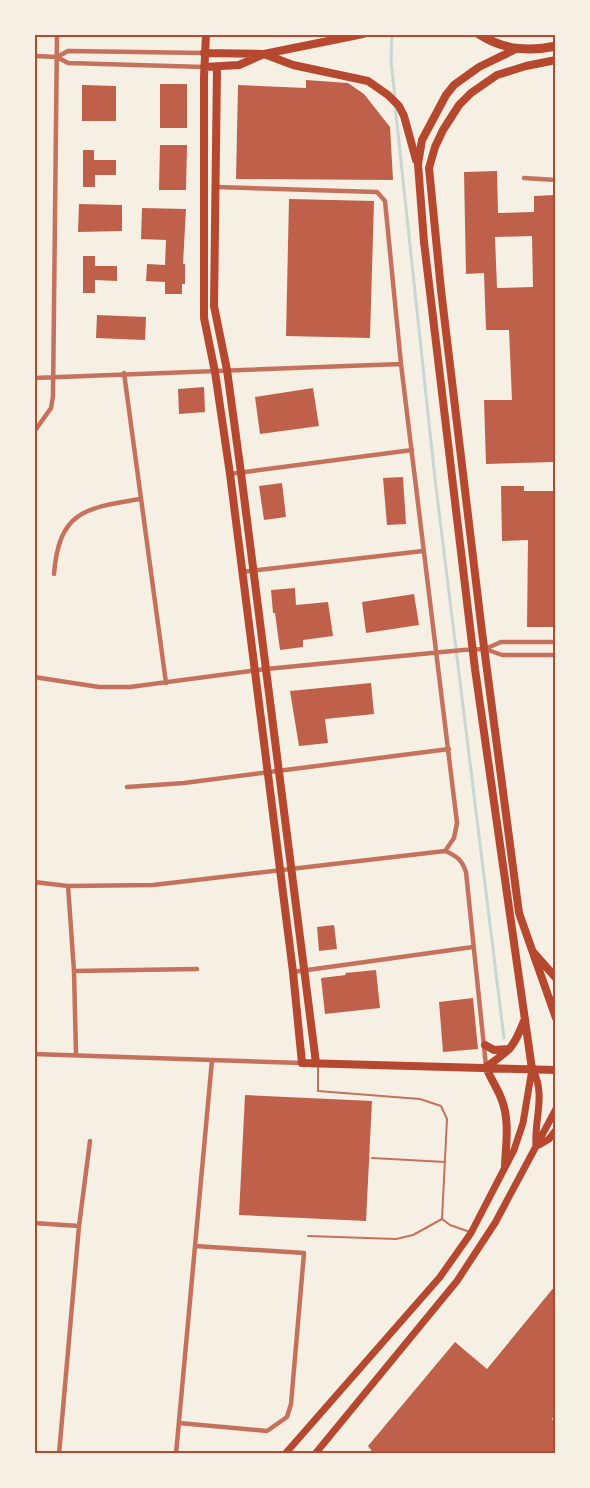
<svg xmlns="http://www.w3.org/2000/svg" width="590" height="1488" font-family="Overpass,sans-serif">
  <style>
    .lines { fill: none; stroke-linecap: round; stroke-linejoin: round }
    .stream { stroke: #c9d6d2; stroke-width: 3 }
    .building { fill: #bf614a; fill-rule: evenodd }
    .service { stroke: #c5725c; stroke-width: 2 }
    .minor { stroke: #c5725c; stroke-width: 4.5 }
    .secondary { stroke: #b5482f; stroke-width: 7 }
    .primary { stroke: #b5482f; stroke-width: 8 }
    .motorway { stroke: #b5482f; stroke-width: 9 }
    .neatline { fill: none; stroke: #b5482f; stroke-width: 2 }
  </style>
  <rect width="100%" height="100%" fill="#f6efe4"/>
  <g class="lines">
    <!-- stream -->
    <path class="stream" d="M392,34L391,60L395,98
      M395,105L435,479L504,1038
      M345,1454L346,1453"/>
  </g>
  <!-- building -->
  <path class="building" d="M306,80L348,83L364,94L390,127L393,180L236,179L238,85L306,88Z
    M160,84H187V128H160Z
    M82,85L116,86V121H82Z
    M160,145H187L186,190H159Z
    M83,150H94V160H116V175H95V187H83Z
    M497,171L498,213L534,212V196L555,195V462L486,464L484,400H512L509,330H486L484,273L466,274L464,172ZM532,236L533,287L497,288L495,237Z
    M289,199L374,201L370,338L286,336Z
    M79,204L122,205V231L78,232Z
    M142,208L186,209L183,264H185V284H182V294H165V282L146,281L147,264L165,265L166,240L141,239Z
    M83,256H95V266H117V281L95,280V293H83Z
    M97,315L146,317L145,340L96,338Z
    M204,387L205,412L179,414L178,389Z
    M313,388L319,426L260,434L255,397Z
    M403,477L406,524L387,525L383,478Z
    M282,483L286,517L264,520L259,486Z
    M501,486H524V491H555V627H527L528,540L502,541Z
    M295,588L296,605L328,602L333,636L303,640V647L280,650L275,613H273L271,590Z
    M414,594L419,625L366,633L362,602Z
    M371,683L374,714L325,719L328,743L299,746L290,691Z
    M334,925L337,949L319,951L317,927Z
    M376,970L380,1008L325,1014L321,978L346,975L345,973Z
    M473,998L478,1049L443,1052L439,1002Z
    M245,1095L372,1101L366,1221L239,1215Z
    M555,1286V1415L552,1419L555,1422V1454H374L368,1446L455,1342L487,1369Z"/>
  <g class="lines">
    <!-- service -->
    <path class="service" d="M318,1066V1091L420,1099L441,1106L447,1119L442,1219L450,1225L470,1232
      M372,1158L445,1162
      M308,1236L396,1239L413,1235L442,1219"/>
    <!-- minor -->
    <path class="minor" d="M34,56L57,57L68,63L204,67
      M57,57L68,51L204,53
      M524,178L556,180
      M216,187L377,192L385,201L401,364L457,823L454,838L445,851
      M124,373L166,683
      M34,378L401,364
      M34,432L51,408L53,396L57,34
      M230,474L412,450
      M241,572L423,551
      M54,574C59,511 85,508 140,499
      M485,649L501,642H556
      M34,677L99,687H130L266,669L463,650L485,649L502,655H556
      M127,787L184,783L449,749
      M34,882L68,886L153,885L445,851C457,856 462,860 466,872L486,1066
      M68,886L74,971L76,1054
      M74,971L197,969
      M293,972L473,947
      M34,1054L302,1063
      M34,1223L79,1226
      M179,1423L267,1431L287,1417L291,1404L304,1253L195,1246
      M59,1454L79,1226L90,1141
      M176,1454L212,1060"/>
    <!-- secondary -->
    <path class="secondary" d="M533,1070C546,1095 534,1120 536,1146
      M539,1145L549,1139L556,1130
      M285,1454L440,1277L471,1233L514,1150L523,1123L532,1069
      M315,1454L457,1281L495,1223L556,1109"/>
    <!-- primary -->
    <path class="primary" d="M206,34L204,77V318L215,372L230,474L293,972L302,1063L556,1070
      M514,50L479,67L454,85L446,95L422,140L418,164L424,242L475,669L532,1069
      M204,53L264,54L293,65L368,81L388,95L399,106L404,116L416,160
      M556,60L526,66L497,75L471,93L459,105L443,130L435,147L429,168L441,290L482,632L519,913L556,1018
      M204,67L239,65L264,54L363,34
      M217,68L214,306L227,370L241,473L316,1063
      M533,952L556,978
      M485,1045L494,1050L509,1049
      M486,1067C490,1078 497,1087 501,1098C510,1119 506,1143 505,1165
      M486,1067C510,1050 513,1049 524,1021"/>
    <!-- motorway -->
    <path class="motorway" d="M479,34C503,50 528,52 556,46"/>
  </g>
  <!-- border -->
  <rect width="590" height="1488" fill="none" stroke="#f6efe4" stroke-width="72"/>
  <rect x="36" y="36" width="518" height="1416" class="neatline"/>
</svg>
